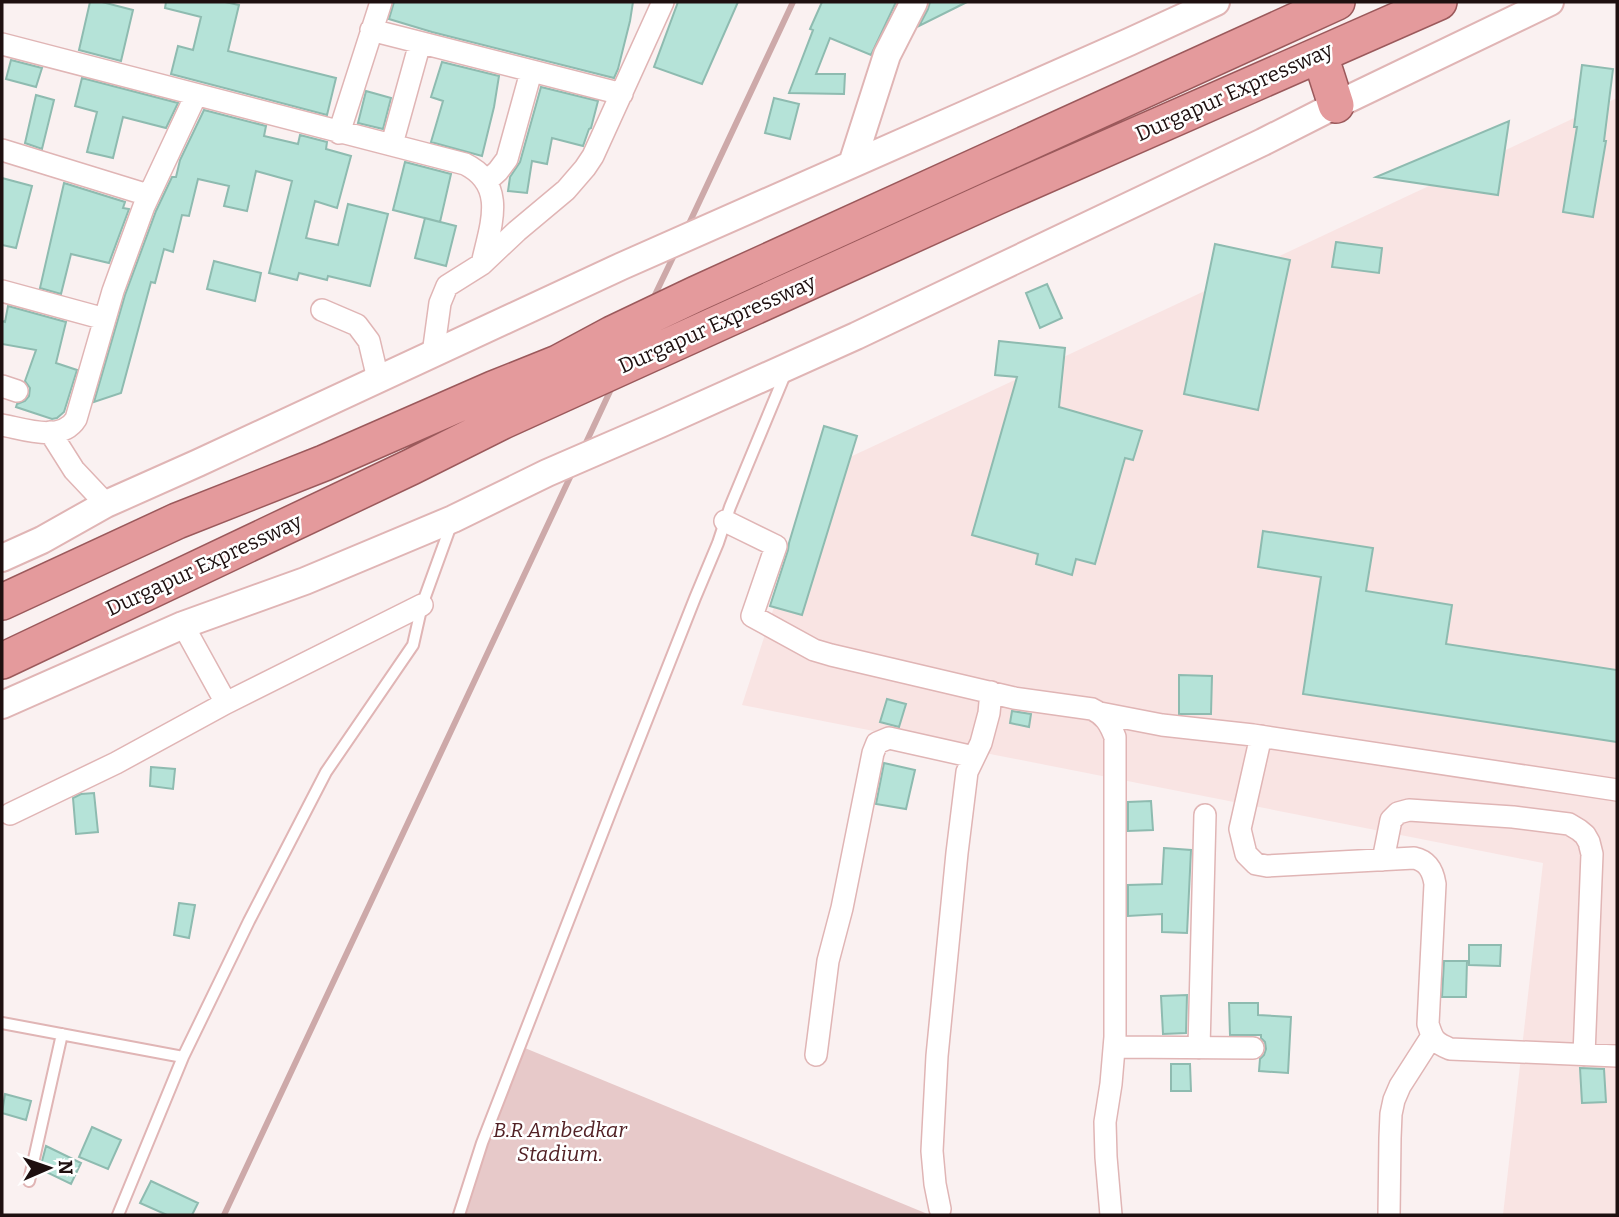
<svg xmlns="http://www.w3.org/2000/svg" width="1619" height="1217" font-family="Bitter,serif">
  <style>
    .built { fill: #f9e4e3 }
    .green { fill: #e7c9c9 }
    .lines { fill: none; stroke-linecap: round; stroke-linejoin: round }
    .stream { stroke: #cda9a9; stroke-width: 6 }
    .building { fill: #b5e3d8; stroke: #8ebbb0; stroke-width: 2 }
    .service-casing { stroke: #e0b5b5; stroke-width: 14 }
    .minor-casing { stroke: #e0b5b5; stroke-width: 24 }
    .tertiary-casing { stroke: #e0b5b5; stroke-width: 30 }
    .trunk-casing { stroke: #9b595b; stroke-width: 38 }
    .service { stroke: #fff; stroke-width: 10 }
    .minor { stroke: #fff; stroke-width: 21 }
    .tertiary { stroke: #fff; stroke-width: 26 }
    .trunk { stroke: #e49a9c; stroke-width: 35 }
    .labels { text-anchor: middle; stroke-width: 5; stroke-linejoin: round; paint-order: stroke }
    .street-label { font-size: 21px; fill: #1e1010; stroke: #fff }
    .park-label { font-size: 21px; font-style: italic; fill: #522125; stroke: #fff }
  </style>
  <rect width="100%" height="100%" fill="#faf1f1"/>
  <!-- built -->
  <path class="built" d="M1617,98V1215H1503L1543,863L742,705L818,472Z"/>
  <!-- green -->
  <path class="green" d="M520,1046L930,1215H452Z"/>
  <g class="lines">
    <!-- stream -->
    <path class="stream" d="M687,228L793,2
      M652,301L676,251
      M584,447L612,387
      M224,1215L572,473"/>
  </g>
  <!-- building -->
  <path class="building" d="M90,2H102L133,10L121,61L79,50Z
    M166,2H225L239,5L228,51L336,78L327,115L171,74L178,46L193,50L201,17L165,8Z
    M394,2H633L630,21L618,69L614,78L432,32L389,19Z
    M678,2H738L702,84L654,67Z
    M822,2H896L871,55L830,38L816,74H845L844,94L789,93L813,30L810,29Z
    M930,2H967L919,26L928,9Z
    M11,60L42,68L36,87L6,79Z
    M442,62L499,76L494,107L482,156L431,142L443,101L431,97Z
    M1582,65L1613,69L1604,141H1606L1593,217L1563,212L1577,127H1574Z
    M82,78L178,103L166,128L123,117L113,158L87,152L97,112L75,106Z
    M541,87L598,101L591,128L589,129L583,146L552,138L547,164L532,161L527,193L508,191L510,177L520,162Z
    M366,91L391,98L383,129L358,123Z
    M36,95L54,100L42,149L25,143Z
    M774,98L799,104L790,139L765,133Z
    M204,110L266,126L264,136L298,144L300,135L327,142L326,149L351,156L337,208L315,201L306,238L338,245L348,204L388,214L370,286L328,276L327,280L299,273L297,280L269,273L292,181L256,171L247,211L224,206L229,186L198,179L189,216L182,215L173,252L164,249L155,283L151,282L121,393L94,402L125,295L156,211L172,177H176L180,160Z
    M1509,121L1498,195L1376,177Z
    M405,162L451,174L440,222L393,210Z
    M2,178L32,186L16,248L2,245Z
    M64,183L125,202L123,208L129,209L109,263L71,254L61,294L40,288Z
    M425,218L456,226L446,266L415,258Z
    M1336,242L1382,248L1379,273L1332,267Z
    M1215,244L1290,260L1258,410L1184,394Z
    M214,261L261,273L255,301L207,289Z
    M1047,284L1062,318L1040,328L1026,293Z
    M8,306L66,322L56,363L77,370L64,412L57,418L52,419L16,407L17,404L25,401L29,396L30,388L25,381L36,350L2,344V321L5,322Z
    M999,341L1065,348L1059,407L1142,431L1133,460L1125,458L1095,564L1076,559L1072,575L1036,564L1038,554L972,535L1017,377L995,375Z
    M824,426L857,436L802,615L770,606L788,550L789,543Z
    M1263,531L1373,548L1366,591L1452,605L1446,644L1617,670V742L1303,694L1321,577L1258,567Z
    M1179,675L1212,676L1211,714H1179Z
    M887,699L906,704L899,727L880,722Z
    M1012,711L1031,714L1029,727L1010,723Z
    M884,763L915,770L906,809L876,804Z
    M151,767L175,769L173,789L150,786Z
    M94,793L98,832L76,834L73,798L81,794Z
    M1151,801L1153,830L1128,831V802Z
    M1164,848L1191,850L1187,933L1162,932V914L1128,916V885L1162,884Z
    M179,903L195,905L189,938L174,935Z
    M1469,945H1501L1500,966L1469,965Z
    M1444,961H1467L1466,997H1442Z
    M1187,995L1186,1033L1163,1034L1161,996Z
    M1229,1003H1258V1015L1291,1017L1288,1073L1259,1071L1260,1059L1264,1055L1266,1049L1265,1042L1261,1038V1035H1230Z
    M1171,1064H1190L1191,1091H1171Z
    M1580,1068L1604,1069L1606,1102L1582,1103Z
    M5,1094L31,1101L26,1120L2,1113Z
    M92,1127L121,1140L108,1169L79,1157Z
    M46,1146L81,1163L71,1184L40,1169Z
    M151,1181L198,1203L192,1215H167L140,1203Z"/>
  <g class="lines">
    <defs>
      <path id="service" d="M2,1023L183,1057
        M29,1181L62,1034
        M118,1215L183,1057L249,921L326,772L413,645L422,605L451,525
        M459,1215L482,1143L616,798L695,598L718,543L730,507L786,372"/>
      <path id="minor" d="M371,30L622,94
        M2,44L465,164C508,185 490,227 482,264
        M339,133L381,2
        M392,144L420,43
        M2,150L148,195
        M487,181L498,171L507,159L531,72
        M2,291L105,319
        M322,310L357,325L369,341L378,379
        M433,354L440,303L447,286L482,264L517,231L566,190L585,168L593,156L663,2
        M2,386L17,391
        M2,425C24,429 61,443 76,419L113,291L144,206L196,95
        M50,432L74,470L106,504
        M725,521L776,546L752,616L814,650L831,655L1014,698L1092,709C1105,715 1110,724 1115,737V1037L1111,1084L1105,1122L1106,1157L1111,1215
        M183,625L226,703
        M1100,713L1162,725L1253,735L1617,790
        M1261,736L1240,829L1246,854L1256,864L1267,866L1414,858C1428,861 1433,871 1435,884L1428,1024C1433,1040 1434,1042 1450,1049L1617,1056
        M10,814L116,763L226,703L422,605
        M1383,860L1391,820L1398,813L1409,810L1513,817L1569,824L1579,830L1585,835L1589,842L1592,854L1584,1055
        M1115,1047L1253,1048
        M1199,1048L1205,815
        M816,1055L828,961L842,908L873,753L877,743L889,738L974,757
        M940,1209L935,1184L932,1151L937,1056L957,853L967,772L981,743L989,713L991,692
        M1389,1215L1390,1138L1391,1114L1394,1100L1400,1086L1432,1036"/>
      <path id="tertiary" d="M852,164L887,55L914,2
        M2,558L42,540L106,504L198,463L622,266L1129,42L1216,2
        M2,705L183,625L305,581L453,519L547,473L660,424L856,336L1263,142L1336,105L1550,2"/>
      <path id="trunk" d="M1320,55L1336,105
        M2,602L177,521L324,463L493,389L558,363L612,334L696,294L1337,2
        M2,661L411,467L503,421L996,197L1439,2"/>
    </defs>
    <!-- service casing -->
    <use href="#service" class="service-casing"/>
    <!-- minor casing -->
    <use href="#minor" class="minor-casing"/>
    <!-- tertiary casing -->
    <use href="#tertiary" class="tertiary-casing"/>
    <!-- trunk casing -->
    <use href="#trunk" class="trunk-casing"/>
    <!-- service -->
    <use href="#service" class="service"/>
    <!-- minor -->
    <use href="#minor" class="minor"/>
    <!-- tertiary -->
    <use href="#tertiary" class="tertiary"/>
    <!-- trunk -->
    <use href="#trunk" class="trunk"/>
  </g>
  <g class="labels">
    <!-- street labels -->
    <g class="street-label">
      <text transform="translate(1234 92) rotate(-24)" y="7">Durgapur Expressway</text>
      <text transform="translate(717 324) rotate(-24)" y="7">Durgapur Expressway</text>
      <text transform="translate(204 565) rotate(-25)" y="7">Durgapur Expressway</text>
    </g>
    <!-- park labels -->
    <g class="park-label">
      <text x="560" y="1137">B.R Ambedkar<tspan x="560" dy="24">Stadium.</tspan></text>
    </g>
  </g>
  <!-- border -->
  <rect width="1619" height="1217" fill="none" stroke="#1e1010" stroke-width="7"/>
  <!-- north arrow -->
  <g transform="translate(49 1168) rotate(88)" stroke="#ffffff" stroke-width="5" paint-order="stroke">
  <path d="M0-5L12 26L0 18L-12 26Z" fill="#1e1010"/>
  <text y="-10" font-size="19" font-weight="bold" text-anchor="middle" fill="#1e1010">N</text>
  </g>
</svg>
